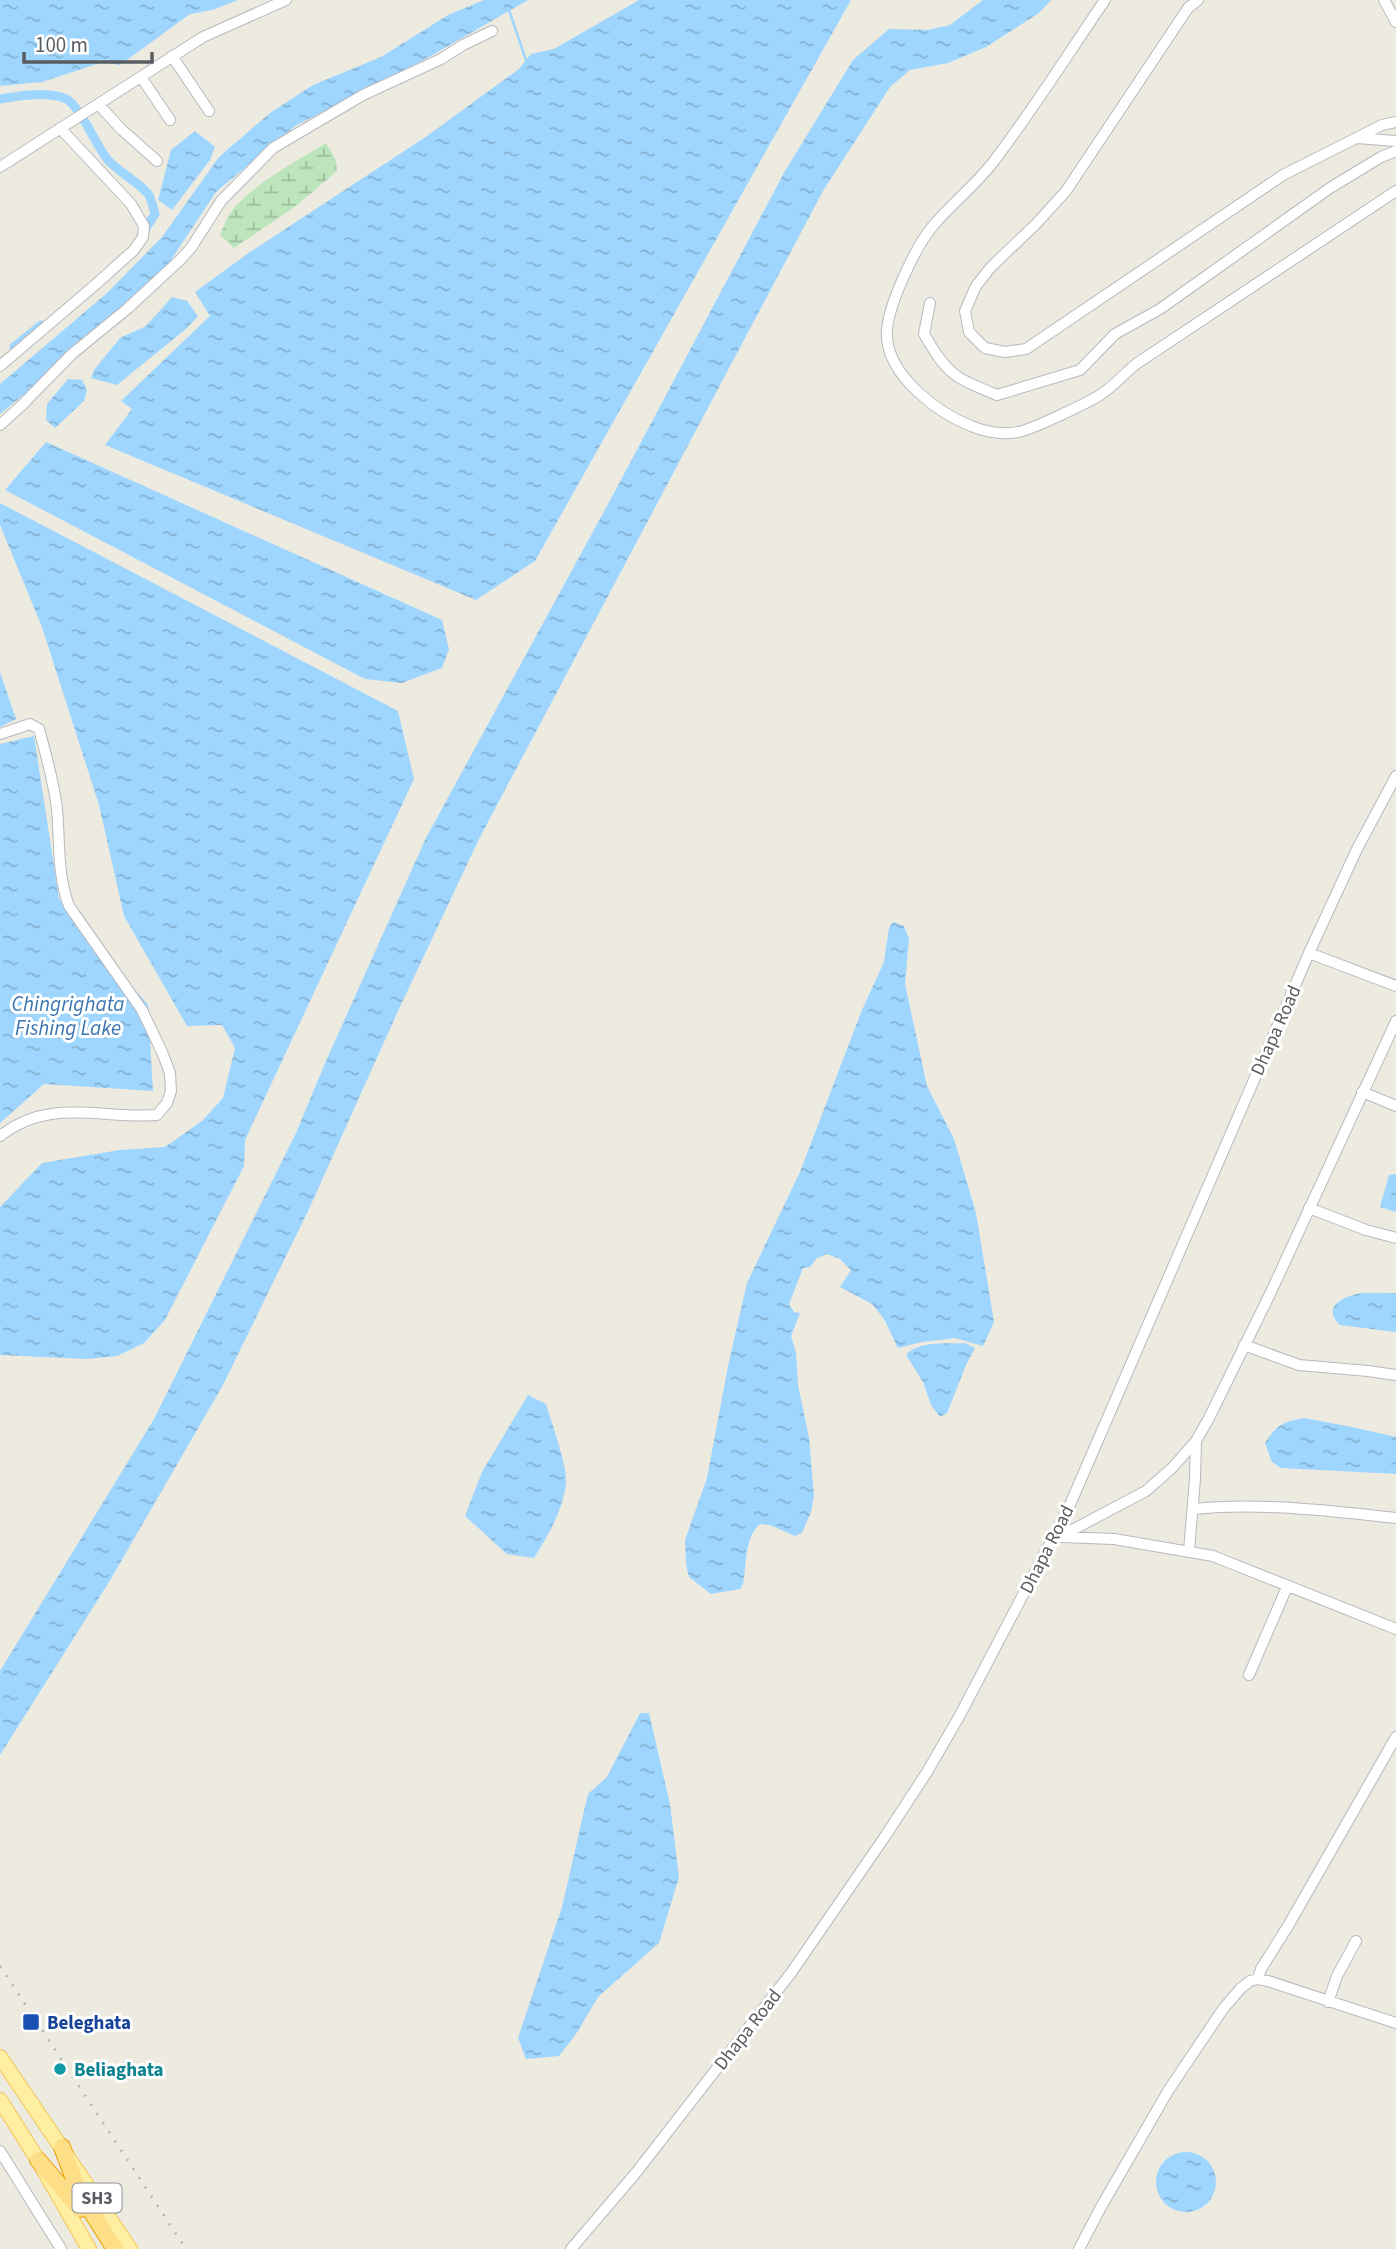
<svg xmlns="http://www.w3.org/2000/svg" width="1396" height="2249" font-family="'Source Sans 3',sans-serif">
  <style>
    .wetland { fill: url(#wetland-marsh) }
    .water { fill: url(#water-ripples) }
    .lines { fill: none; stroke-linecap: round; stroke-linejoin: round }
    .stream { stroke: #9ed6ff; stroke-width: 2.5 }
    .canal { stroke: #9ed6ff; stroke-width: 9 }
    .minor-casing { stroke: #b6b9be; stroke-width: 12 }
    .major-casing { stroke: #f3c453; stroke-width: 16 }
    .highway-casing { stroke: #eda000; stroke-width: 18 }
    .minor { stroke: #fff; stroke-width: 10 }
    .major { stroke: #ffefa3; stroke-width: 14 }
    .highway { stroke: #fede86; stroke-width: 16 }
    .rail { stroke: #b2b3b3; stroke-width: 2.5; stroke-dasharray: 2 9; stroke-linecap: butt }
    .transit-dot { fill: #1a4fb4; stroke: #fff; stroke-width: 2.5 }
    .culture-dot { fill: #0f9aa8; stroke: #fff; stroke-width: 2.5 }
    .labels { text-anchor: middle; stroke-width: 6; stroke-linejoin: round; paint-order: stroke }
    .shield { fill: #fff; stroke: #8b8e91; stroke-width: 2 }
    .shield-label { font-size: 18px; font-weight: bold; fill: #595d62 }
    .street-label { font-size: 19px; fill: #595d62; stroke: #fff }
    .transit-label { font-size: 19px; font-weight: bold; fill: #164399; stroke: #fff; text-anchor: start }
    .culture-label { font-size: 19px; font-weight: bold; fill: #0d838f; stroke: #fff; text-anchor: start }
    .water-label { font-size: 21px; font-style: italic; fill: #3a76b1; stroke: #fff }
  </style>
  <defs>
    <pattern id="wetland-marsh" width="20" height="14" patternUnits="userSpaceOnUse" patternTransform="scale(1.75)"><rect width="20" height="14" fill="#bce5bc"/><path d="M1 5h8M5 5V1M11 12h8M15 12V8" fill="none" stroke="#9cbd9c"/></pattern>
    <pattern id="water-ripples" width="26" height="14" patternUnits="userSpaceOnUse" patternTransform="scale(1.75)"><rect width="26" height="14" fill="#9ed6ff"/><path d="M2 4q2-2 4 0t4 0M15 11q2-2 4 0t4 0" fill="none" stroke="#84b1d2"/></pattern>
  </defs>
  <rect width="100%" height="100%" fill="#edeae0"/>
  <!-- wetland -->
  <path class="wetland" d="M326,143L336,160L337,171L296,206L234,248L220,235C223,229 225,221 229,215C247,187 297,161 326,143Z"/>
  <!-- water -->
  <path class="water" d="M0,0H238L212,10L190,14L120,65L103,62L42,82L0,86Z
    M484,0H528L429,57L295,126L216,192L169,263L28,391L0,414V384L107,293L162,237L219,157L270,113L313,85L381,57L448,15Z
    M639,0H851L535,561L476,600L105,445L132,409L121,401L210,316L195,292L250,252L427,136L519,69L531,54L554,49Z
    M983,0H1051L1039,13L986,47L948,63L910,70L890,87L823,191L479,839L398,1011L309,1209L223,1385L109,1582L0,1755V1671L154,1419L296,1133L326,1061L426,838L614,493L785,171L853,60L889,29L928,30L950,25Z
    M195,131L215,147L210,160L172,210L158,200L171,150Z
    M172,297L187,301L198,316L187,328L117,385L91,378L94,370L120,338L146,326Z
    M68,379L82,380L87,390L84,401L55,428L46,420L47,404Z
    M46,442L442,620L449,649L442,668L402,683L365,679L5,490Z
    M0,503L398,711L414,779L245,1140L244,1166L165,1320L144,1343L117,1356L88,1359L0,1355V1207L42,1163L120,1150L165,1147L202,1121L223,1098L235,1048L222,1025L187,1026L124,916L99,805L42,627L0,525Z
    M0,672L16,719L0,727Z
    M34,736L59,899L148,1005L153,1091L44,1084L0,1123V744Z
    M893,922L904,926L909,939L905,984L927,1086L954,1139L976,1213L994,1322L983,1346L955,1338L922,1342L898,1348L884,1319L872,1304L840,1287L851,1270L840,1259L827,1254L817,1258L810,1267L803,1268L789,1304L794,1312L800,1313L791,1336L796,1353L798,1385L809,1438L814,1495L811,1512L802,1533L795,1536L770,1525L760,1524C744,1538 747,1564 743,1584L740,1589L711,1594L689,1577L686,1564L685,1540L707,1478L728,1366L747,1283L800,1172L862,1010L884,962L889,928Z
    M1396,1174V1212L1380,1207L1389,1175Z
    M1363,1293H1396V1332L1340,1325C1320,1306 1346,1295 1363,1293Z
    M965,1343L975,1348L966,1365L947,1413L940,1417L931,1405L923,1382L906,1355C920,1340 946,1344 965,1343Z
    M528,1395L546,1404C551,1421 568,1468 566,1483C563,1511 548,1535 534,1558L507,1554L465,1516L482,1472Z
    M1304,1418L1357,1428L1396,1437V1474L1281,1468L1272,1462L1265,1443C1277,1425 1282,1422 1304,1418Z
    M640,1713H649L670,1804L679,1877L659,1943L598,1997L576,2034L559,2056L526,2059L518,2038L562,1907L588,1794L607,1777Z
    M1156 2182a30 30 0 1 1 60 0a30 30 0 1 1-60 0Z"/>
  <g class="lines">
    <!-- stream -->
    <path class="stream" d="M509,10L526,60"/>
    <!-- canal -->
    <path class="canal" d="M0,99C20,96 45,91 64,98C80,104 95,144 107,159C118,172 139,182 148,194C152,199 153,208 155,214L142,234
      M14,347L41,325"/>
    <defs>
      <path id="minor" d="M1105,0C1068,54 1033,110 994,161C976,185 951,204 932,227C915,248 884,312 887,338C890,377 938,413 971,426C985,432 1004,435 1018,432C1029,431 1089,402 1100,395C1113,387 1124,374 1136,364L1396,191
        M1198,0L1188,8L1066,191L1036,224L991,267L976,286L965,311L969,332L985,348L1005,352L1026,349L1283,175L1382,125L1396,122
        M1384,0L1396,22
        M172,56L209,111
        M141,77L170,120
        M99,105L121,129L157,161
        M1357,138L1396,141
        M0,167L203,37L286,0
        M930,303L924,334C948,375 953,377 997,395L1080,370L1115,334L1160,309L1330,188L1381,157L1396,151
        M0,366L95,285L134,250L143,237L144,226L131,204L60,128
        M0,425L22,405L72,354L127,309L180,260L191,248L221,201L273,148L363,95L441,59L463,45L492,31
        M0,734L30,724L39,729C46,755 54,782 57,809C60,842 57,874 69,906L142,1010L162,1052L170,1073L171,1091L167,1103L157,1115C100,1119 50,1097 0,1136
        M1309,953L1396,986
        M1362,1092L1396,1106
        M1309,1208L1366,1230L1396,1238
        M1244,1345L1299,1365L1368,1371L1396,1375
        M1193,1509C1261,1502 1329,1511 1396,1518
        M1059,1537L1146,1491L1172,1468L1196,1441L1209,1418L1270,1294L1396,1021
        M1062,1537L1114,1539L1213,1556L1396,1629
        M1189,1551L1195,1479L1196,1441
        M1249,1675L1287,1587
        M1258,1979L1261,1969L1288,1926L1396,1737
        M1328,2002L1337,1976L1356,1941
        M0,2151L61,2249
        M571,2249L635,2174L791,1973L886,1835L927,1772L960,1715L1069,1507L1309,953L1357,849L1396,776
        M1079,2249L1101,2207L1168,2091L1223,2009L1241,1988L1250,1981L1258,1979L1268,1981L1396,2023"/>
      <path id="major" d="M0,2057L130,2249
        M0,2100L38,2160L89,2249"/>
      <path id="highway" d="M62,2147L79,2192L115,2249
        M38,2160L80,2209"/>
    </defs>
    <!-- minor casing -->
    <use href="#minor" class="minor-casing"/>
    <!-- major casing -->
    <use href="#major" class="major-casing"/>
    <!-- highway casing -->
    <use href="#highway" class="highway-casing"/>
    <!-- minor -->
    <use href="#minor" class="minor"/>
    <!-- major -->
    <use href="#major" class="major"/>
    <!-- highway -->
    <use href="#highway" class="highway"/>
    <!-- rail -->
    <path class="rail" d="M0,1966L186,2249"/>
  </g>
  <!-- markers -->
  <rect class="transit-dot" x="22" y="2013" width="18" height="18" rx="3.5"/>
  <circle class="culture-dot" cx="60" cy="2069" r="7"/>
  <g class="labels">
    <!-- shield labels -->
    <rect class="shield" x="72.5" y="2183.5" width="49" height="29" rx="5"/>
    <g class="shield-label">
      <text x="97" y="2204">SH3</text>
    </g>
    <!-- street labels -->
    <g class="street-label">
      <text transform="translate(1275 1030) rotate(-66)" y="7">Dhapa Road</text>
      <text transform="translate(1046 1549) rotate(-63)" y="7">Dhapa Road</text>
      <text transform="translate(747 2029) rotate(-52)" y="7">Dhapa Road</text>
    </g>
    <!-- transit labels -->
    <g class="transit-label">
      <text x="47" y="2029">Beleghata</text>
    </g>
    <!-- culture labels -->
    <g class="culture-label">
      <text x="74" y="2076">Beliaghata</text>
    </g>
    <!-- water labels -->
    <g class="water-label">
      <text x="68" y="1011">Chingrighata<tspan x="68" dy="24">Fishing Lake</tspan></text>
    </g>
  </g>
  <!-- scale -->
  <path d="M24 52v10h128v-10" fill="none" stroke="#595d62" stroke-width="3.5"/>
  <text x="35" y="52" font-size="21" fill="#595d62" stroke="#ffffff" stroke-width="5" paint-order="stroke">100 m</text>
</svg>
